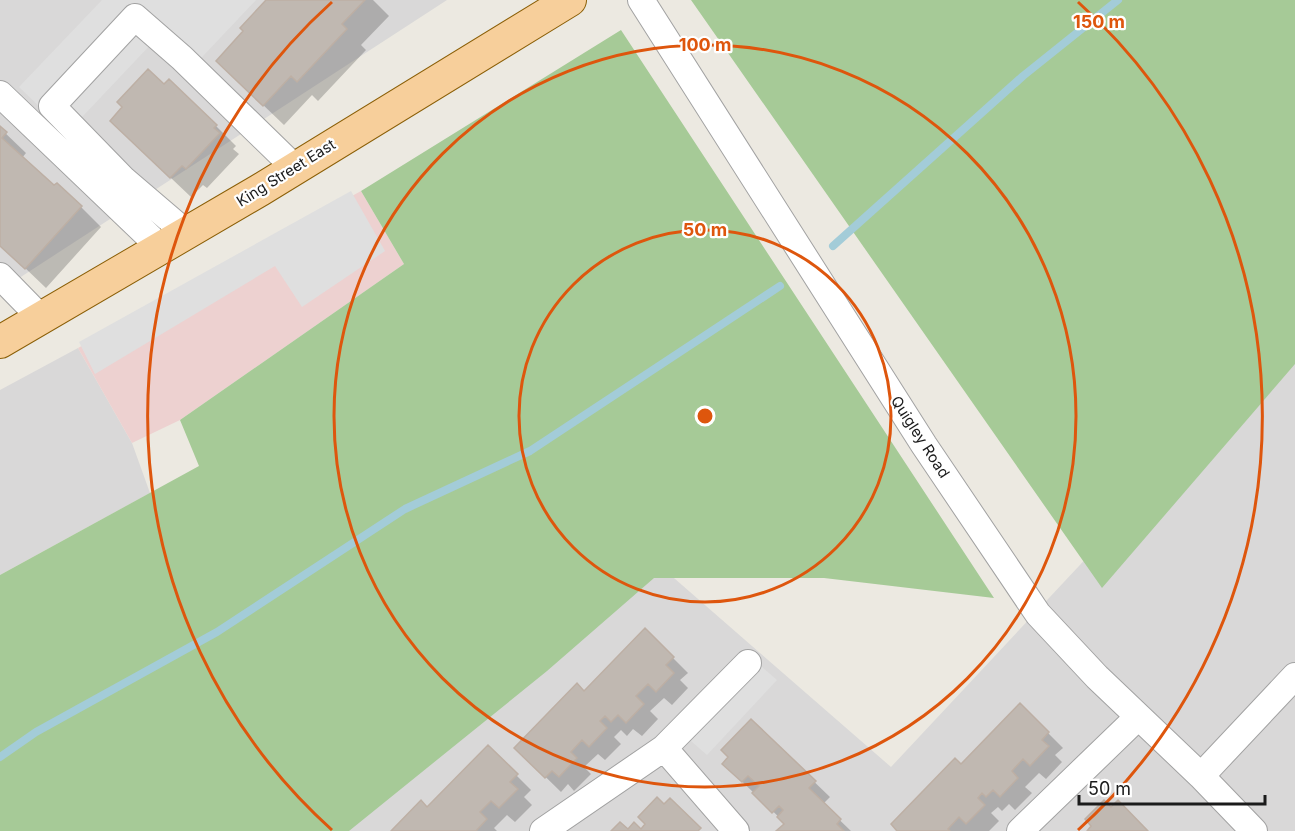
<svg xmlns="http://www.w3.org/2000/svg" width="1295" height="831" font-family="Inter,sans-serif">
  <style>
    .residential { fill: #d9d8d8 }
    .commercial { fill: #edd1d0 }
    .forest { fill: #a6ca97 }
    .parking { fill: #dfdfdf }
    .shadow { fill: #0003 }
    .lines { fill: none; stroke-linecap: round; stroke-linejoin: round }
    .stream { stroke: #a3ccd8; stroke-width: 8 }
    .building { fill: #c0b8b1; stroke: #bdafa4; stroke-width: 1.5 }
    .minor-casing { stroke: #a2a2a2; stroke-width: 28 }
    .major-casing { stroke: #8b5f07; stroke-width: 34 }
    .minor { stroke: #fff; stroke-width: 26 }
    .major { stroke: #f7cf9b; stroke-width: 32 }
    .ring { fill: none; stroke: #de560d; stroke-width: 3 }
    .labels { text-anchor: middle; stroke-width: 4.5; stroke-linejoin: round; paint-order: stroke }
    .street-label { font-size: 15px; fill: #1b1b1b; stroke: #fff }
    .centre { fill: #de560d; stroke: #fff; stroke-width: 3 }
    .ring-label { font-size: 18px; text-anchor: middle; font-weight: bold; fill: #de560d; stroke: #fff; stroke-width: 4.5; stroke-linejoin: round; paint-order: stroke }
  </style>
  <rect width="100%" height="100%" fill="#ece9e1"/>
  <!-- residential -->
  <path class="residential" d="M0,0H447L10,284L0,275Z
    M1295,328V831H322L643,551L891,767L1108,535Z
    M78,348L132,443L150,493L0,575V390Z"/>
  <!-- commercial -->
  <path class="commercial" d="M361,191L404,264L180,420L132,443L78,348Z"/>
  <!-- forest -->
  <path class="forest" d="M691,0H1295V364L1102,588Z
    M621,30L994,598L824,578H654L547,671L349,831H0V575L199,466L180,420L404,264L361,191Z"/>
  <!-- parking -->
  <path class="parking" d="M102,0H256L187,73L154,41L67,133L19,87Z
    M351,191L385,251L302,307L275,266L95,374L79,342Z
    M761,666L777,680L707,755L691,741Z"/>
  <!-- shadow -->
  <path class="shadow" d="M268,0H373L389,16L361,45L366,50L318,101L312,95L284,125L238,81L245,32Z
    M164,86L216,126L236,146L233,149L239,154L207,188L203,185L191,197L132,141L125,107Z
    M0,128L26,153L22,158L54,187L81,207L101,227L46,288L0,244Z
    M645,630L688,673L680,680L688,688L672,705L664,698L650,711L658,719L642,736L633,729L627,736L621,730L614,737L621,744L605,760L598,754L584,767L591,774L574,791L568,784L561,792L516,748L584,693Z
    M1020,705L1063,748L1055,755L1062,762L1046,779L1039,773L1025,787L1032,793L1015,810L1009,804L1002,811L998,807L991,813L999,821L989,831H899Z
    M751,721L830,797L823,804L851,831H779L786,824L724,764Z
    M488,747L531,790L524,797L532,805L515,822L507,815L494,828L497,831H393L427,809Z"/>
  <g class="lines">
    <!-- stream -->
    <path class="stream" d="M833,246L1023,76L1118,0
      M0,757L36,732L217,632L405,509L530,451L780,286"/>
  </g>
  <!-- building -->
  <path class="building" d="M266,0H365L342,24L347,29L297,82L291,76L263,106L216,61L243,31L240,28Z
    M148,69L164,84L169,79L217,125L214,128L220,133L186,169L182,166L170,178L110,121L122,107L117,102Z
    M0,126L7,132L2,138L54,185L57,183L82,206L25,269L0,246Z
    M645,628L674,657L666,665L674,673L656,692L648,684L636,696L644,704L626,723L618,715L611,722L605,716L600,721L607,728L589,747L582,740L571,752L577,758L559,777L552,771L545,778L514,748L577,683L584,691Z
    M1020,703L1049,732L1042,740L1049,746L1030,766L1023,759L1012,771L1018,778L1000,797L993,790L986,797L982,793L978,798L985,805L966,824L959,817L948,829L950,831H897L891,824L955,758L961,764Z
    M751,719L816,781L809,788L841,819L837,824L844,831H776L784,824L777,817L783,810L779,806L772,813L752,793L759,786L748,776L742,782L722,764L728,757L721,750Z
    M488,745L518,774L510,782L518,789L499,808L491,801L480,812L487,819L476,831H391L421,800L427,807Z
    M657,797L664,804L670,798L701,828L698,831H611L620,822L628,829L634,822L641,829L645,824L638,817Z
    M1104,800L1111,807L1118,800L1148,831H1087L1091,826L1085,819Z"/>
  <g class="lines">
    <defs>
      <path id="minor" d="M641,0L924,445L1038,614L1097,677L1201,776L1254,831
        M0,94L161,248
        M186,233L124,180L52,106L135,17L182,58L294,167
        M0,276L41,318
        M664,748L736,831
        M1201,776L1295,676
        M543,831L664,748L748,663
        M1020,831L1138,717"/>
      <path id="major" d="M0,342L260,190L570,0"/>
    </defs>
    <!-- minor casing -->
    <use href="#minor" class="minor-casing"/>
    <!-- major casing -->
    <use href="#major" class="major-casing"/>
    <!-- minor -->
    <use href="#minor" class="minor"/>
    <!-- major -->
    <use href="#major" class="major"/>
  </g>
  <!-- distance rings -->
  <g class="ring">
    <circle cx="705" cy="416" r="186"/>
    <circle cx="705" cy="416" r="371"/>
    <path d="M332 830A557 557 0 0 1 332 2M1078 2A557 557 0 0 1 1078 830"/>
  </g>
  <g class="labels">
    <!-- street labels -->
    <g class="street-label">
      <text transform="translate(286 173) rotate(-32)" y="5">King Street East</text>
      <text transform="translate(920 437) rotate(57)" y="5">Quigley Road</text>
    </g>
  </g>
  <circle cx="705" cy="416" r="9" class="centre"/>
  <g class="ring-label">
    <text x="1099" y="28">150 m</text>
    <text x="705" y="51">100 m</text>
    <text x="705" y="236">50 m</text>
  </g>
  <!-- scale -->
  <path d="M1079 795v9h186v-9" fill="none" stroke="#1b1b1b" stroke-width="3"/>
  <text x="1088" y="795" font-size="18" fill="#1b1b1b" stroke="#ffffff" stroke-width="4.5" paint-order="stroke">50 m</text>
</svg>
